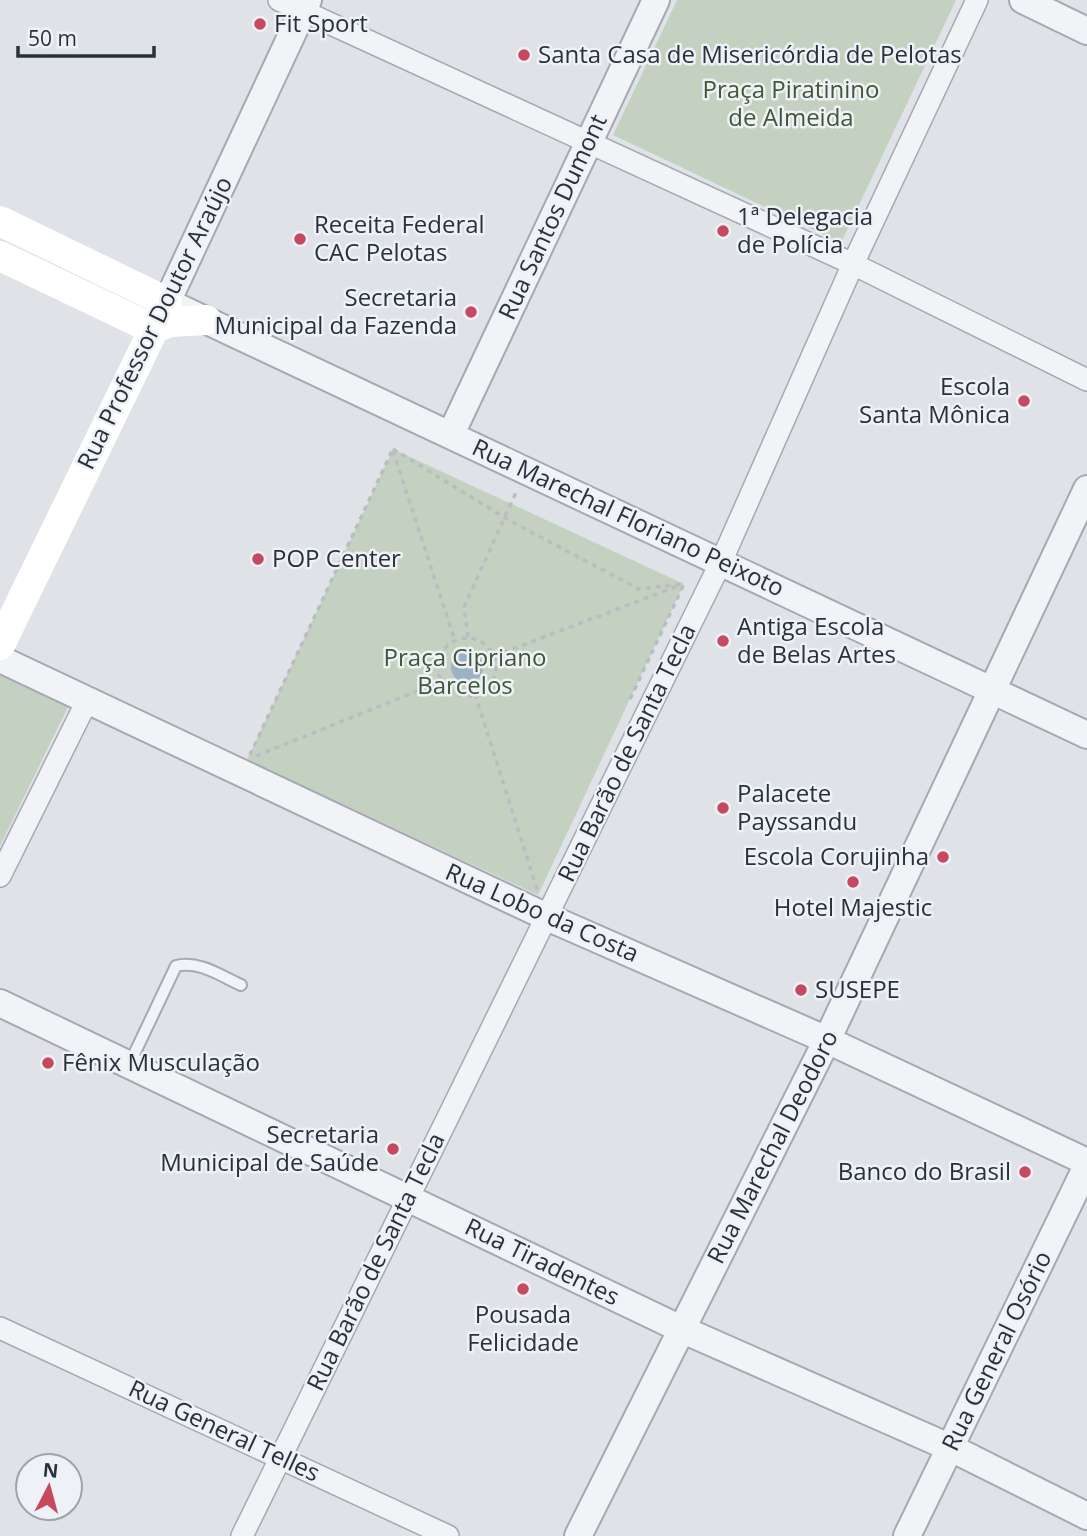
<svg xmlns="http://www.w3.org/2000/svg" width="1087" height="1536" font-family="'Open Sans',sans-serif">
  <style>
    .green { fill: #c5d1c0 }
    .water { fill: #9bb1c6 }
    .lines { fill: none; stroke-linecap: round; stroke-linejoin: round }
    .service-casing { stroke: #a5a9b1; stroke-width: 14 }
    .minor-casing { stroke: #a5a9b1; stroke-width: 24 }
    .tertiary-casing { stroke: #a5a9b1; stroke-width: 30 }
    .path { stroke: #b9bdc2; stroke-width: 3.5; stroke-dasharray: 5 5; stroke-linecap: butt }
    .service { stroke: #f1f3f6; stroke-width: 10 }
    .minor { stroke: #f1f3f6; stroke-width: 21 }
    .tertiary { stroke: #f1f3f6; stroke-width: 26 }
    .secondary { stroke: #fff; stroke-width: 30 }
    .poi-dot { fill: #c7495f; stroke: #eef1f5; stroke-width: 2.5 }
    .labels { text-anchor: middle; stroke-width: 5; stroke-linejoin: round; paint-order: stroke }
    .poi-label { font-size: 24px; fill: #29313d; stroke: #eef1f5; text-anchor: start }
    .park-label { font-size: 24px; fill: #3e5837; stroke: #eef1f5 }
    .street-label { font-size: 24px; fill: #29313d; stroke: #eef1f5 }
  </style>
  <rect width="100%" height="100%" fill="#dfe2e7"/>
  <!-- green -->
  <path class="green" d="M677,0H956L841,243L613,135Z
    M393,449L684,584L538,895L247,760Z
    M0,675L68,707L0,846Z"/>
  <!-- water -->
  <path class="water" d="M451 667a16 16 0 1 1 32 0a16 16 0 1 1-32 0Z"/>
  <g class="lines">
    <defs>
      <path id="service" d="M129,1065L176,966C199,960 221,976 241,985"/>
      <path id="minor" d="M279,0L853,264L1087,380
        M0,876L87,701
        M0,1328L448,1536
        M242,1536L721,562L853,264L977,0"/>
      <path id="tertiary" d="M308,0L167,302L1087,735
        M1023,0L1087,31
        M451,434L656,0
        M0,659L547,917L827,1040L1087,1162
        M0,1003L681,1329L951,1448L1087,1516
        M578,1536L827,1040L1087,489
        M907,1536L1087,1166"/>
    </defs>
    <!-- service casing -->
    <use href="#service" class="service-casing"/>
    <!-- minor casing -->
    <use href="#minor" class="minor-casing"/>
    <!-- tertiary casing -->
    <use href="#tertiary" class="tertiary-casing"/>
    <!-- path -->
    <path class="path" d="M393,449L510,521L639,589L682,584
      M393,451L455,641
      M468,637L464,607L517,490
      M438 667a29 29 0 1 1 58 0a29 29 0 1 1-58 0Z
      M494,656L678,586
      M475,694L537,889
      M630,699L684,584
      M250,755L393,449
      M256,756L442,681"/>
    <!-- service -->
    <use href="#service" class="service"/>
    <!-- minor -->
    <use href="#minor" class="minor"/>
    <!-- tertiary -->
    <use href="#tertiary" class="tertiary"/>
    <!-- secondary -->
    <path class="secondary" d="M0,221L167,302L0,645
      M0,256L153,329
      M153,329L170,322L206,320"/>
  </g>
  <!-- markers -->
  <g class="poi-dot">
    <circle cx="260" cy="24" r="7"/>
    <circle cx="524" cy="55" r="7"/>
    <circle cx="723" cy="231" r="7"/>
    <circle cx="300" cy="239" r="7"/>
    <circle cx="471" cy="312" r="7"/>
    <circle cx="1024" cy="401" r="7"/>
    <circle cx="258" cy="559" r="7"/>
    <circle cx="723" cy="641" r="7"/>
    <circle cx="723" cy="808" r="7"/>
    <circle cx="943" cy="857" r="7"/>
    <circle cx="853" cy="882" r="7"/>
    <circle cx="801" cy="990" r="7"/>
    <circle cx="48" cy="1063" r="7"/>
    <circle cx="393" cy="1149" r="7"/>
    <circle cx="1025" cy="1172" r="7"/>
    <circle cx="523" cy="1289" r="7"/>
  </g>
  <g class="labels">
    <!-- poi labels -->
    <g class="poi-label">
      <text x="274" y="32">Fit Sport</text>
      <text x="538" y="63">Santa Casa de Misericórdia de Pelotas</text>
      <text x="737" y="225">1ª Delegacia<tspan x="737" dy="28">de Polícia</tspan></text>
      <text x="314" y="233">Receita Federal<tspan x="314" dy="28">CAC Pelotas</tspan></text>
      <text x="457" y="306" text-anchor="end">Secretaria<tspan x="457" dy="28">Municipal da Fazenda</tspan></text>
      <text x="1010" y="395" text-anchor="end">Escola<tspan x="1010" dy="28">Santa Mônica</tspan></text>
      <text x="272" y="567">POP Center</text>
      <text x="737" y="635">Antiga Escola<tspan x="737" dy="28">de Belas Artes</tspan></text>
      <text x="737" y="802">Palacete<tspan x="737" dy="28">Payssandu</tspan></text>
      <text x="929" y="865" text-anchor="end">Escola Corujinha</text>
      <text x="853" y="916" text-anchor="middle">Hotel Majestic</text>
      <text x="815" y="998">SUSEPE</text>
      <text x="62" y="1071">Fênix Musculação</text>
      <text x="379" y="1143" text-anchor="end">Secretaria<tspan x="379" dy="28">Municipal de Saúde</tspan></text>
      <text x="1011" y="1180" text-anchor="end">Banco do Brasil</text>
      <text x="523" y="1323" text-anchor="middle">Pousada<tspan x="523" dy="28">Felicidade</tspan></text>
    </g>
    <!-- park labels -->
    <g class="park-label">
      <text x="791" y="98">Praça Piratinino<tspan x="791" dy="28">de Almeida</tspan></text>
      <text x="465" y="666">Praça Cipriano<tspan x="465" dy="28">Barcelos</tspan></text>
    </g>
    <!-- street labels -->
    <g class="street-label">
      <text transform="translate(553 217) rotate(-65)" y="8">Rua Santos Dumont</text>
      <text transform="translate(155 323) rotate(-64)" y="8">Rua Professor Doutor Araújo</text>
      <text transform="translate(628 518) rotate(25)" y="8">Rua Marechal Floriano Peixoto</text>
      <text transform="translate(627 753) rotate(-64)" y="8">Rua Barão de Santa Tecla</text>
      <text transform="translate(542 913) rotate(24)" y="8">Rua Lobo da Costa</text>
      <text transform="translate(773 1147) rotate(-63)" y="8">Rua Marechal Deodoro</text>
      <text transform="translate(376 1262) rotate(-64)" y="8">Rua Barão de Santa Tecla</text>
      <text transform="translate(542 1262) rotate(26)" y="8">Rua Tiradentes</text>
      <text transform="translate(997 1351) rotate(-64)" y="8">Rua General Osório</text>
      <text transform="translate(224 1431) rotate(25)" y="8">Rua General Telles</text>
    </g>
  </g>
  <!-- north arrow -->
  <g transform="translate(49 1487) rotate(6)"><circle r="33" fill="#eef1f5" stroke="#9fa4ab" stroke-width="2"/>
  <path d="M0-5L12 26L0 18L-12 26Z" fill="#c7495f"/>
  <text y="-10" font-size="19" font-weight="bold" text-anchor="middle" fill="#29313d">N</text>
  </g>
  <!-- scale -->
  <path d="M18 46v10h136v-10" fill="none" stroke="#29313d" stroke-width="3.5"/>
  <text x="28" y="46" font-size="21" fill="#29313d" stroke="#eef1f5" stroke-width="5" paint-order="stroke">50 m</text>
</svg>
